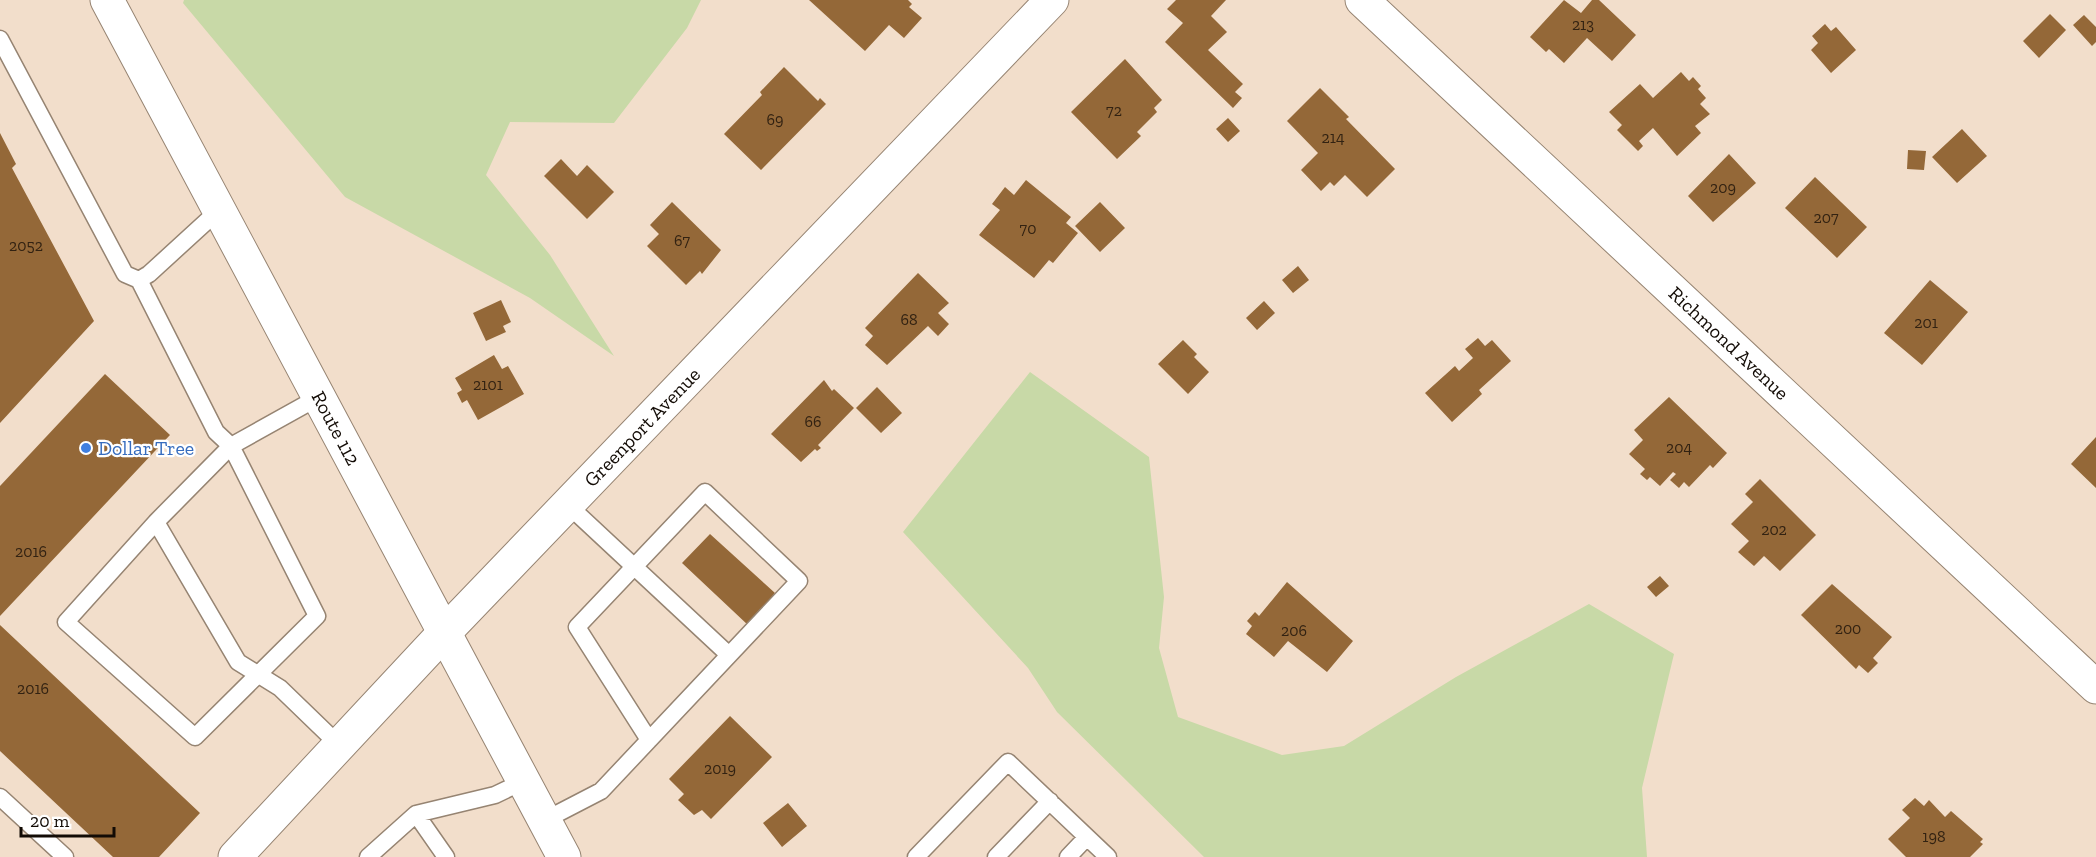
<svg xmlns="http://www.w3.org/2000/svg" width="2096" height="857" font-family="'Zilla Slab',serif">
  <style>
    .green { fill: #c8d9a7 }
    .building { fill: #946838 }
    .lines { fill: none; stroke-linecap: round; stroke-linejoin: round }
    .service-casing { stroke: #968472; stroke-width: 19 }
    .minor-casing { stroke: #968472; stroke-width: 35 }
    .primary-casing { stroke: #968472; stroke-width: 35 }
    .service { stroke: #fff; stroke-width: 16 }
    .minor { stroke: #fff; stroke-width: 33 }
    .primary { stroke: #fff; stroke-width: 33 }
    .shop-dot { fill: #3f7fe0; stroke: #fff; stroke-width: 2 }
    .labels { text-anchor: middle; stroke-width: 4.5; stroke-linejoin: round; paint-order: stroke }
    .number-label { font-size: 16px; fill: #322212 }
    .street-label { font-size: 20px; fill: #120b05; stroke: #fff }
    .shop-label { font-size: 20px; fill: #366cbe; stroke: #fff; text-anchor: start }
  </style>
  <rect width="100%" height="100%" fill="#f2decb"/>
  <!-- green -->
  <path class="green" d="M184,0H701L687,28L614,123L510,122L486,175L550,255L614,356L530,298L345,197L183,3Z
    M1030,372L1149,457L1164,597L1159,648L1178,717L1282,755L1344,746L1456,677L1589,604L1674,654L1642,788L1647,857H1204L1057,712L1028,668L903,532Z"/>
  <!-- building -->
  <path class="building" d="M809,0H908L912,4L909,7L922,18L904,38L889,25L865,51Z
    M1176,0H1226L1211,16L1227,32L1208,50L1243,84L1235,92L1242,98L1233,108L1165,42L1183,23L1167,9Z
    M1564,0L1581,13L1592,0H1599L1636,35L1612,61L1587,38L1564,63L1549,49L1546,52L1530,37Z
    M2050,14L2066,30L2039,58L2023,41Z
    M2084,15L2096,27V42L2092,46L2073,25Z
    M1825,24L1831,31L1836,27L1856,50L1831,73L1811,50L1818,43L1812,36Z
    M1125,59L1162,100L1154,108L1157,112L1137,132L1141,136L1117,159L1071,112Z
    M784,67L818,101L820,98L826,104L761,170L724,134L762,95L760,92Z
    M1681,72L1689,81L1693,77L1701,86L1698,89L1706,98L1700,104L1710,114L1695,126L1701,133L1677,156L1653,128L1639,141L1643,146L1638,151L1617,130L1622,125L1609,112L1640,84L1653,98Z
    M1320,88L1349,117L1346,119L1395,169L1367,197L1345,175L1334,186L1330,182L1321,191L1301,170L1318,153L1287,121Z
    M1228,118L1240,131L1228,142L1216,129Z
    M1962,129L1987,156L1957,183L1932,157Z
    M0,133L16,164L12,168L94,321L0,423Z
    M1908,150L1926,151L1924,170L1907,169Z
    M1729,154L1756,183L1713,222L1688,196Z
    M561,159L577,176L587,165L614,192L587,219L544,176Z
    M1815,177L1867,227L1837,258L1785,208Z
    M1026,180L1071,217L1066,223L1078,233L1053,263L1049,260L1034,278L979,235L1000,210L992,204L1005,187L1014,195Z
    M672,202L721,250L702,274L700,271L686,285L647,246L659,234L650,225Z
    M1100,202L1125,228L1100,252L1075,226Z
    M1298,266L1309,280L1293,293L1282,280Z
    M918,273L949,303L938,313L949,324L938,336L928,326L887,365L865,345L873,336L865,328Z
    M1930,280L1968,312L1922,365L1884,333Z
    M501,300L511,322L503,326L506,332L486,341L473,313Z
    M1264,301L1275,313L1257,330L1246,318Z
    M1478,338L1485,346L1492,340L1511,361L1479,390L1482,394L1452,422L1425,393L1455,366L1459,371L1473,358L1465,349Z
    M1183,340L1197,354L1194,357L1209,372L1188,394L1158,364Z
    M494,355L502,369L508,366L524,394L478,420L467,400L462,403L457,393L462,390L455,378Z
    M105,374L170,435L0,616V486Z
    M824,380L832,391L834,389L854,408L818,445L821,448L817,451L815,449L801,462L771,434Z
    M877,387L902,413L881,433L856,408Z
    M1669,397L1727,453L1713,468L1710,465L1689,487L1684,482L1679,488L1670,480L1676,474L1673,472L1660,486L1650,477L1647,480L1640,474L1645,469L1629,454L1643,440L1634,430Z
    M2096,437V488L2071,464Z
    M1760,479L1816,535L1780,571L1764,556L1754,566L1738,552L1749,541L1731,524L1753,502L1745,494Z
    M710,534L775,593L749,626L682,563Z
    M1660,576L1669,586L1656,597L1647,587Z
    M1287,582L1353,641L1327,672L1288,641L1274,657L1246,634L1252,626L1247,621L1255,612L1259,616Z
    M1832,584L1892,637L1873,658L1878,663L1868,673L1859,665L1856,669L1801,615Z
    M0,625L200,813L159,857H113L0,751Z
    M730,716L772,757L711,819L702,810L694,815L678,800L684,794L669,779Z
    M1915,798L1924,806L1929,800L1945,817L1951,811L1983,839L1980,842L1983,844L1970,857H1906L1888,839L1910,818L1902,810Z
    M788,803L807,826L782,847L763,823Z"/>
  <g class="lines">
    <defs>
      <path id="service" d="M0,39L125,274L139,280L149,274L219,210
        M139,280L216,432L231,446L319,397
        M568,505L729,655
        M156,522L66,622L195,737L317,616L231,446L156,522L238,662L280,688L339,745
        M0,797L65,857
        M416,814L446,857
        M545,820L601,791L799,581L705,492L577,627L649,740
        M368,857L416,814L495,795L524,781
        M916,857L1008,762L1108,857
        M996,857L1050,801
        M1068,857L1087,837"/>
      <path id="minor" d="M1362,0L2096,687
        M235,857L444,633L1052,0"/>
      <path id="primary" d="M107,0L564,857"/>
    </defs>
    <!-- service casing -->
    <use href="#service" class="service-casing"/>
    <!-- minor casing -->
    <use href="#minor" class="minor-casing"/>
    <!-- primary casing -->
    <use href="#primary" class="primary-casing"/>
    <!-- service -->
    <use href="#service" class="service"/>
    <!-- minor -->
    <use href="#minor" class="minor"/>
    <!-- primary -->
    <use href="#primary" class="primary"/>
  </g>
  <!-- markers -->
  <circle class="shop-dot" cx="86" cy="448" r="6"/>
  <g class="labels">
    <!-- number labels -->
    <g class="number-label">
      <text x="1583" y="30">213</text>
      <text x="1114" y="116">72</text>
      <text x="775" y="125">69</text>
      <text x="1333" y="143">214</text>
      <text x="1723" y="193">209</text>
      <text x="1826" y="223">207</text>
      <text x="1028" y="234">70</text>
      <text x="682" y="246">67</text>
      <text x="26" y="251">2052</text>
      <text x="909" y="325">68</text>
      <text x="1926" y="328">201</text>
      <text x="488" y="390">2101</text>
      <text x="813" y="427">66</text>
      <text x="1679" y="453">204</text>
      <text x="1774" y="535">202</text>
      <text x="31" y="557">2016</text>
      <text x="1848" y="634">200</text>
      <text x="1294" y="636">206</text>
      <text x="33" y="694">2016</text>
      <text x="720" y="774">2019</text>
      <text x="1934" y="842">198</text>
    </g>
    <!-- street labels -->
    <g class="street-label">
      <text transform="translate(1729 343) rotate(43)" y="7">Richmond Avenue</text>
      <text transform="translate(642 427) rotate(-46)" y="7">Greenport Avenue</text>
      <text transform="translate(336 428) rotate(62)" y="7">Route 112</text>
    </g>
    <!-- shop labels -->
    <g class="shop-label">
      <text x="98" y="455">Dollar Tree</text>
    </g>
  </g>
  <!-- scale -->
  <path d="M21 827v9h93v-9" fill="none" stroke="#120b05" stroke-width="3"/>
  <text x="30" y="827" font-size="18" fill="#120b05" stroke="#ffffff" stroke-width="4.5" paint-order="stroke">20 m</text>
</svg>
